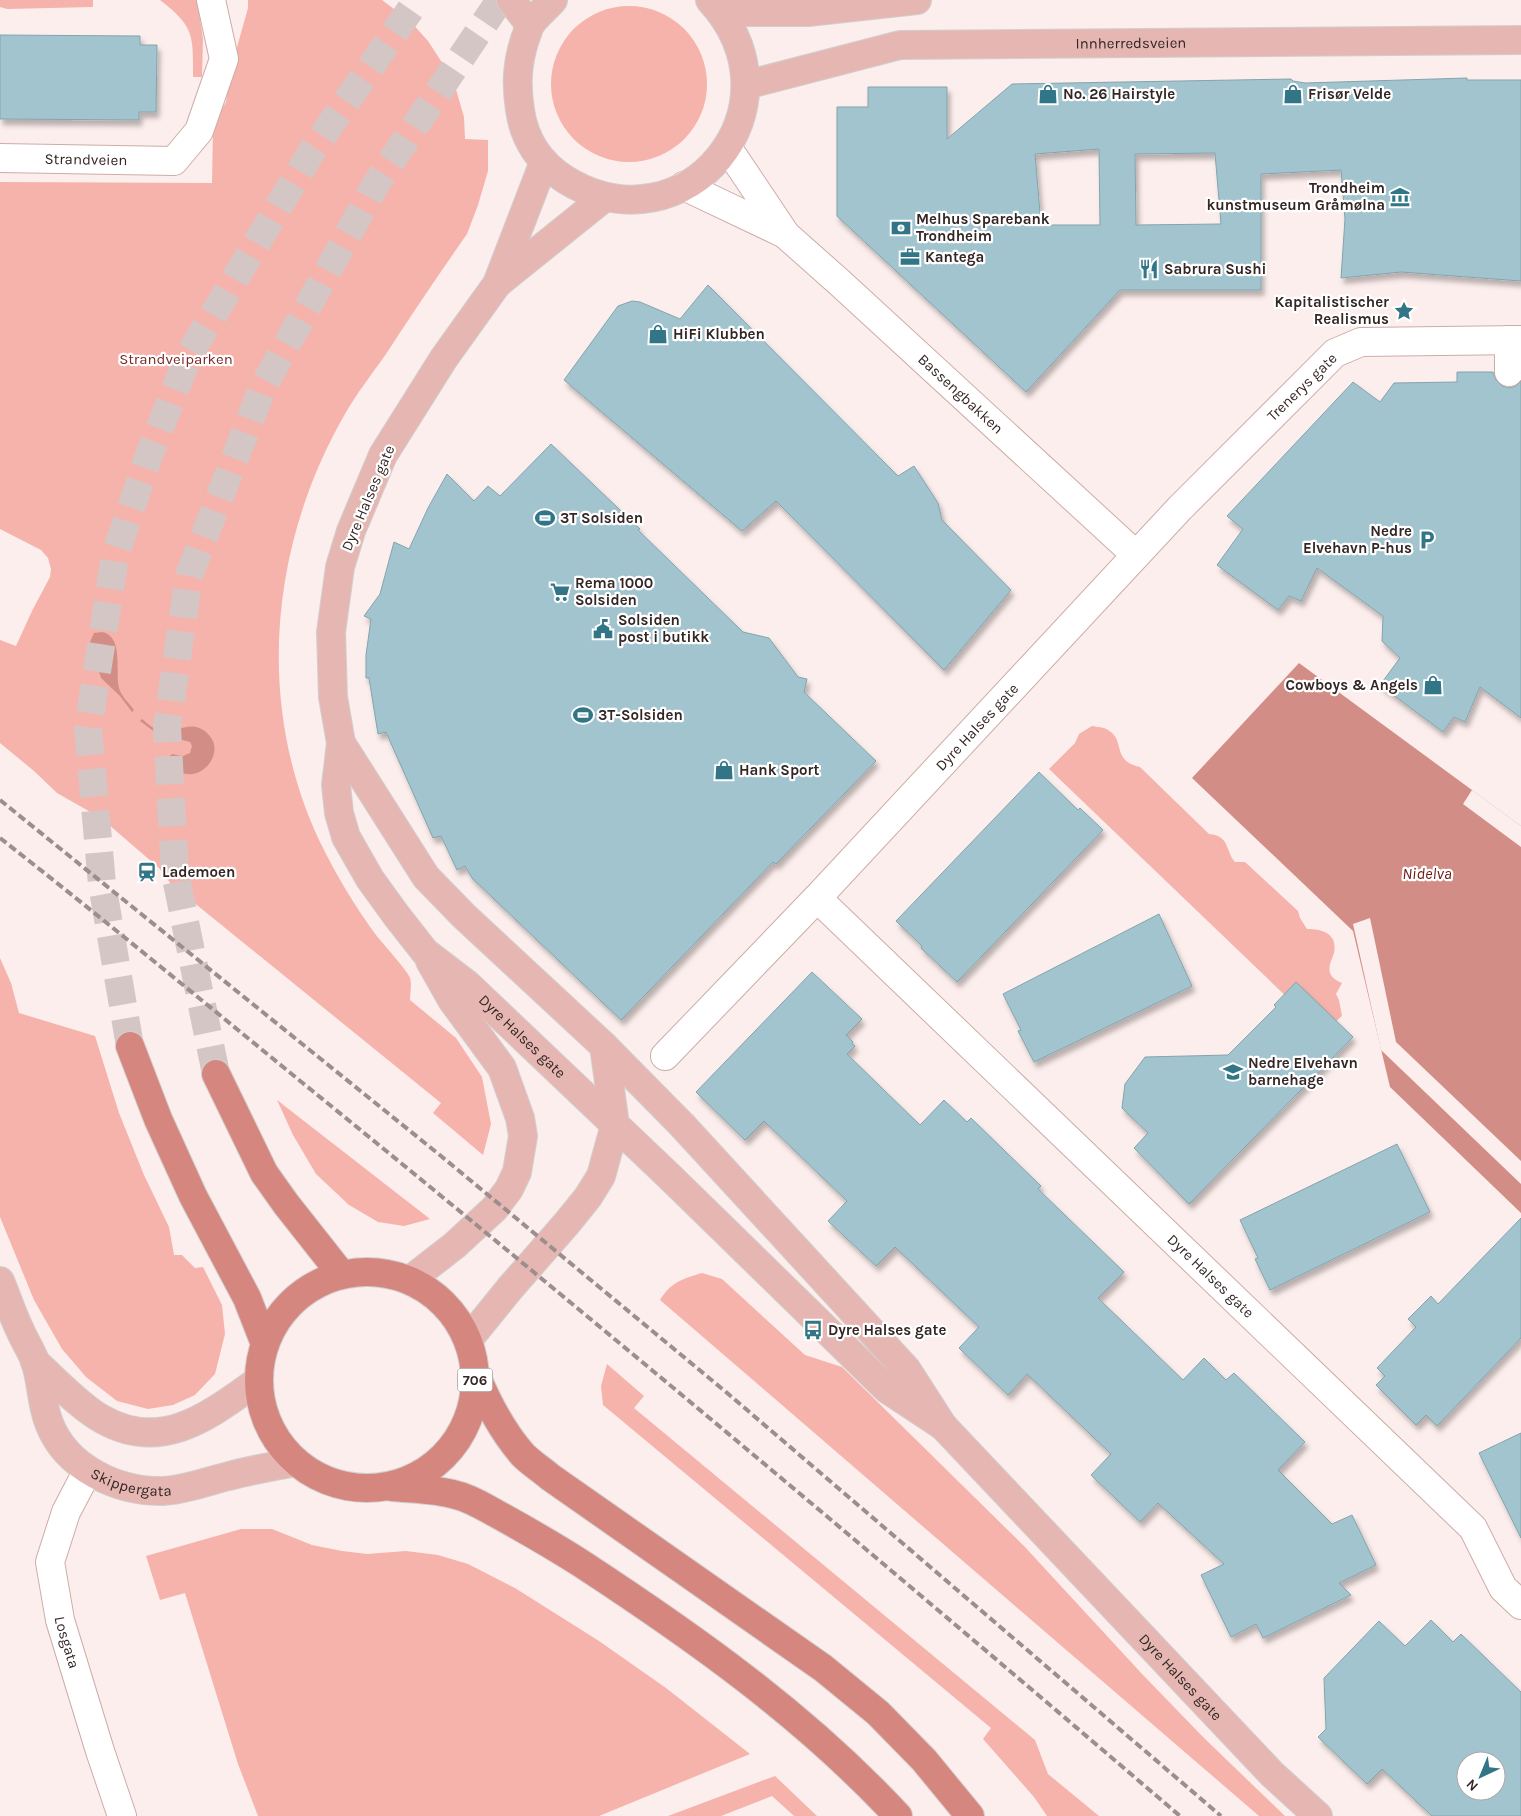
<svg xmlns="http://www.w3.org/2000/svg" width="1521" height="1816" font-family="Karla,sans-serif">
  <style>
    .green { fill: #f6b3ab }
    .water { fill: #d28e86 }
    .pier { fill: #fceeec }
    .building { fill: #a2c4ce; stroke: #83a4ad; fill-rule: evenodd; filter: url(#shadow) }
    .lines { fill: none; stroke-linecap: round; stroke-linejoin: round }
    .highway-tunnel { stroke: #d4c6c4; stroke-width: 28; stroke-dasharray: 28 14; stroke-linecap: butt }
    .minor-casing { stroke: #cdaca8; stroke-width: 30 }
    .major-casing { stroke: #d2cfcf; stroke-width: 30 }
    .highway-casing { stroke: #d2cfcf; stroke-width: 30 }
    .minor { stroke: #fff; stroke-width: 28 }
    .major { stroke: #e6b7b2; stroke-width: 28 }
    .highway { stroke: #d5877f; stroke-width: 28 }
    .rail { stroke: #9b8e8c; stroke-width: 4; stroke-dasharray: 8 4; stroke-linecap: butt }
    .labels { text-anchor: middle; stroke-width: 4.5; stroke-linejoin: round; paint-order: stroke }
    .shield { fill: #fff; stroke: #706766; stroke-width: 1 }
    .shield-label { font-size: 14px; font-weight: bold; fill: #332625 }
    .street-label { font-size: 15px; fill: #332625; stroke: #fff }
    .poi-label { font-size: 15px; font-weight: bold; fill: #332625; stroke: #fff; text-anchor: start }
    .park-label { font-size: 15px; fill: #792824; stroke: #fff }
    .water-label { font-size: 16px; font-style: italic; fill: #6a1917; stroke: #fff }
  </style>
  <defs>
    <filter id="shadow"><feDropShadow dx="3" dy="5.5" stdDeviation="2.5" flood-color="#0004"/></filter>
  </defs>
  <rect width="100%" height="100%" fill="#fceeec"/>
  <!-- green -->
  <path class="green" d="M0,0H93V7L7,9L0,7Z
    M160,0H197L203,38L202,77H193C193,36 195,27 160,0Z
    M248,0H382L410,21L428,41L443,64L455,86L464,117L465,139L488,140V171L478,205L467,234C439,274 412,314 386,354C372,374 357,393 345,414C270,544 255,703 319,840C335,873 354,905 376,935C382,943 408,971 410,978C412,984 410,993 410,1000L456,1038L482,1077L491,1124L483,1155L433,1113L441,1103L171,884L159,868L101,818L57,793L34,771L0,743V640L16,646L32,611L50,577L51,569L48,558L41,550L0,529V182L212,183L213,129L216,119L226,102L230,72L248,8Z
    M551 84a78 78 0 1 1 156 0a78 78 0 1 1-156 0Z
    M1092,726C1097,727 1104,727 1108,730C1126,740 1111,761 1140,767L1209,834C1230,836 1225,850 1235,862H1245L1298,911L1300,918L1307,929C1323,929 1338,934 1334,953C1332,960 1328,965 1330,973C1332,978 1337,981 1342,983L1336,994L1339,1000L1342,1016L1326,1030L1317,1026L1049,769L1075,743L1079,734Z
    M0,958L11,983L19,1013L95,1036L119,1113L144,1175L169,1227L174,1255H182L195,1268L203,1267L222,1305L225,1334L215,1374L195,1395L173,1405L148,1409L117,1401L86,1377L62,1349L34,1300L0,1217Z
    M277,1100L430,1219L404,1226L378,1222L349,1205L316,1174L293,1135Z
    M702,1273L722,1279L805,1355L842,1367L1024,1546L1143,1675L1205,1739L1285,1816H1259L660,1300C671,1282 682,1279 702,1273Z
    M607,1364L644,1396L634,1408L1035,1740L1048,1774L1099,1816H1047L1034,1797L983,1739L991,1728L603,1405L601,1386Z
    M241,1529H272L312,1545L342,1551L367,1554L406,1551L438,1555L468,1564L515,1588L599,1641L666,1688L750,1754L599,1816H258L238,1764L185,1593L160,1600L146,1556Z
    M775,1776L817,1816H794L772,1796L721,1816H668Z"/>
  <!-- water -->
  <path class="water" d="M102,632C124,636 115,672 119,688C121,696 129,703 134,710L132,712L120,696L101,678L90,642L94,633Z
    M1299,663L1521,826V1213L1390,1087L1353,931L1192,778Z
    M142,719C147,723 154,730 161,731C178,734 192,717 209,735C222,749 210,771 193,774C182,776 172,768 165,761L172,754L183,756L190,753L192,746L190,742L156,733L140,721Z"/>
  <!-- pier -->
  <path class="pier" d="M1472,790L1521,826V847L1463,804Z
    M1370,918L1396,1042L1521,1161V1184L1381,1050L1353,924Z"/>
  <!-- building -->
  <path class="building" d="M0,35L140,36V45H157L156,112H139V120L0,119Z
    M1467,78V80H1521V281L1401,272L1341,278L1345,219L1341,170L1261,174V290H1120L1026,392L837,216V107H868V87H947V139L1012,84L1291,79L1293,81L1305,83ZM1099,149L1100,225H1041L1035,154ZM1215,153L1221,224L1136,225L1135,154Z
    M708,285L898,476L914,466L938,503L942,520L1011,590L944,670L776,501L742,531L564,380L618,306L632,301L640,302L680,319Z
    M1457,372H1493L1496,380L1502,386L1509,388L1516,386L1521,381V718L1480,687L1465,722L1454,717L1443,732L1380,685L1400,658L1382,641L1383,616L1317,568L1301,601L1289,596L1278,610L1217,565L1243,529L1227,516L1353,382L1380,402L1394,383L1457,382Z
    M551,444L640,529L638,530L743,632L769,638L798,677L807,679L804,692L876,761L776,864L773,862L621,1020L472,878L465,866L457,870L441,836L433,838L386,732L378,734L369,678H366V655L371,619L364,616L380,594L394,542L409,549L428,508L447,474L474,501L488,486L500,496Z
    M1039,772L1078,810L1080,808L1103,830L957,982L921,948L922,946L896,921Z
    M1159,914L1192,986L1034,1062L1018,1031L1021,1030L1003,994Z
    M812,972L862,1019L846,1035L853,1042L852,1044L855,1046L847,1054L920,1125L944,1100L967,1122L971,1118L1041,1186L1038,1189L1124,1272L1098,1298L1183,1380L1204,1358L1226,1380L1234,1373L1305,1442L1278,1470L1332,1524L1352,1515L1376,1565L1339,1583L1351,1595L1263,1638L1256,1624L1231,1637L1201,1575L1224,1564L1158,1503L1140,1522L1091,1475L1111,1454L1027,1374L1008,1395L959,1348L979,1327L895,1247L876,1266L828,1221L847,1201L764,1121L745,1140L696,1092Z
    M1296,982L1353,1037L1189,1204L1134,1148L1148,1133L1122,1108L1125,1084L1145,1057L1228,1055L1276,1007L1274,1005Z
    M1397,1144L1430,1212L1270,1290L1255,1259L1258,1258L1240,1220Z
    M1521,1218V1338L1437,1426L1426,1415L1416,1425L1376,1385L1385,1376L1377,1368L1416,1327L1408,1319L1431,1296L1438,1304Z
    M1521,1433V1538L1479,1453Z
    M1431,1620L1453,1642L1461,1634L1521,1692V1816H1432L1382,1769L1367,1784L1318,1737L1326,1729L1324,1678L1379,1621L1405,1646ZM1466,1761H1496V1791H1466Z"/>
  <g class="lines">
    <!-- highway-tunnel -->
    <path class="highway-tunnel" d="M130,1046L102,884L88,729L115,556L149,455L189,355L312,151L417,0
      M216,1074L175,873L167,727L189,575L263,387L376,184L500,0"/>
    <defs>
      <g id="minor">
        <path id="s1" d="M727,147L786,235L839,282L1136,555"/>
        <path id="s2" d="M0,158L174,161L199,131L224,59L211,0"/>
        <path d="M684,186L785,234"/>
        <path d="M1509,340V372"/>
        <path id="s3" d="M1521,340L1361,342L1335,353L1180,508L817,898L1473,1528L1503,1588L1521,1605"/>
        <path d="M665,1056L817,898"/>
        <path id="s4" d="M88,1470L66,1512L50,1562L60,1620L100,1751L122,1816"/>
      </g>
      <g id="major">
        <path d="M511,0L530,25"/>
        <path d="M553,0C546,8 536,16 530,25C528,29 527,35 525,39C517,64 516,84 520,110C524,139 540,164 566,180C686,253 807,106 710,0"/>
        <path d="M721,12H808L917,0"/>
        <path id="s5" d="M746,85L900,45L1521,40"/>
        <path id="s6" d="M544,162L497,284L444,358L383,455L351,531L340,567L331,632L333,697L341,743L336,785L339,813L346,837L370,879L396,915L425,952L468,985L668,1175L887,1389L943,1426"/>
        <path d="M498,283L605,197"/>
        <path id="s7" d="M341,743L426,877L464,916L604,1046L682,1125L907,1370L943,1426L1272,1774L1318,1816"/>
        <path d="M410,1280L455,1245L494,1209L509,1189L517,1172L523,1136L520,1118L502,1068L452,1000L430,961"/>
        <path id="s8" d="M0,1281C7,1297 12,1314 20,1330C24,1340 31,1350 35,1361C42,1381 41,1403 49,1423C66,1468 118,1492 163,1491C185,1490 208,1481 229,1476C251,1470 274,1466 296,1462"/>
        <path d="M468,1340L511,1287L567,1223L588,1197L601,1176L615,1125L604,1046"/>
        <path d="M35,1362C54,1379 81,1408 102,1419C163,1454 211,1414 259,1380"/>
      </g>
      <path id="highway" d="M130,1046L158,1119L193,1196L247,1298L265,1344
        M216,1074L264,1173L286,1204L342,1275
        M259 1380a108 108 0 1 1 216 0a108 108 0 1 1-216 0Z
        M476,1375C488,1404 502,1431 523,1455C531,1463 542,1470 550,1477L823,1668L878,1713L924,1760L970,1816
        M392,1487C413,1489 436,1489 456,1495C470,1498 484,1507 497,1514C526,1530 554,1546 582,1564C695,1638 805,1716 898,1816"/>
    </defs>
    <!-- minor casing -->
    <use href="#minor" class="minor-casing"/>
    <!-- major casing -->
    <use href="#major" class="major-casing"/>
    <!-- highway casing -->
    <use href="#highway" class="highway-casing"/>
    <!-- minor -->
    <use href="#minor" class="minor"/>
    <!-- major -->
    <use href="#major" class="major"/>
    <!-- highway -->
    <use href="#highway" class="highway"/>
    <!-- rail -->
    <path class="rail" d="M0,800L441,1156L726,1392L1221,1816
      M0,838C101,917 200,999 299,1080C596,1321 889,1567 1180,1816"/>
  </g>
  <!-- icons -->
  <defs>
    <symbol id="shop-bare" viewBox="-9 -9 18 18"><path d="M-5-2.5h2.3a2.7 3.5 0 0 1 5.4 0H5L5.5 6h-11ZM-1.5-2.5h3a1.5 2.3 0 0 0-3 0Z" fill="#327586" stroke="#fff" stroke-width="2.5" paint-order="stroke"/></symbol>
    <symbol id="museum-bare" viewBox="-9 -9 18 18"><path d="M0-6L6-3V-2H-6V-3ZM-5-1h2V3h-2ZM-1-1h2V3h-2ZM3-1h2V3H3ZM-6 4H6V6H-6Z" fill="#327586" stroke="#fff" stroke-width="2.5" paint-order="stroke"/></symbol>
    <symbol id="bank-bare" viewBox="-9 -9 18 18"><path d="M-6-4H6V4H-6ZM0-2.3a2.3 2.3 0 1 0 0 4.6a2.3 2.3 0 1 0 0-4.6Z" fill="#327586" stroke="#fff" stroke-width="2.5" paint-order="stroke"/></symbol>
    <symbol id="office-bare" viewBox="-9 -9 18 18"><path d="M-6-3h4V-5.5h4V-3h4V5H-6ZM-1-4.5V-3h2v-1.5ZM-6 0V1H6V0Z" fill="#327586" stroke="#fff" stroke-width="2.5" paint-order="stroke"/></symbol>
    <symbol id="restaurant-bare" viewBox="-9 -9 18 18"><path d="M-5-6h1v4h1v-4h1v4h1v-4h1v5L-1.5 .5V6h-2V.5L-5-1ZM5-6V6H3V1.5H1.5Q1.5-4 5-6Z" fill="#327586" stroke="#fff" stroke-width="2.5" paint-order="stroke"/></symbol>
    <symbol id="sight-bare" viewBox="-9 -9 18 18"><path d="M0-6L1.8-2.2L6-1.7L2.9 1.2L3.7 5.4L0 3.3L-3.7 5.4L-2.9 1.2L-6-1.7L-1.8-2.2Z" fill="#327586" stroke="#fff" stroke-width="2.5" paint-order="stroke"/></symbol>
    <symbol id="stadium-bare" viewBox="-9 -9 18 18"><path d="M0-5a6.5 5 0 1 0 0 10a6.5 5 0 1 0 0-10ZM-3.5-1.8h7v3.6h-7Z" fill="#327586" stroke="#fff" stroke-width="2.5" paint-order="stroke"/></symbol>
    <symbol id="parking-bare" viewBox="-9 -9 18 18"><path d="M-3.5-5.5H1a3.5 3.5 0 0 1 0 7H-1V5.5H-3.5ZM-1-3.4V-.6H.8a1.4 1.4 0 0 0 0-2.8Z" fill="#327586" stroke="#fff" stroke-width="2.5" paint-order="stroke"/></symbol>
    <symbol id="supermarket-bare" viewBox="-9 -9 18 18"><path d="M-6-5.5h2.5l.6 2H6L4.5 2H-2.5L-4.4-4H-6ZM-1.5 3.2a1.3 1.3 0 1 0 .1 0ZM3 3.2a1.3 1.3 0 1 0 .1 0Z" fill="#327586" stroke="#fff" stroke-width="2.5" paint-order="stroke"/></symbol>
    <symbol id="civic-bare" viewBox="-9 -9 18 18"><path d="M-.6-6.5H3V-4.5H.6V-3L4-1V1h2V6H-6V1h2V-1L-.6-3ZM-1.2 2.5V6h2.4V2.5Z" fill="#327586" stroke="#fff" stroke-width="2.5" paint-order="stroke"/></symbol>
    <symbol id="station-bare" viewBox="-9 -9 18 18"><path d="M-3-6H3Q5-6 5-4V2Q5 4 3 4L4.5 6H3L1.5 4h-3L-3 6H-4.5L-3 4Q-5 4-5 2V-4Q-5-6-3-6ZM-3.5-4v3h7v-3ZM-3.5 1v1.5H-2V1ZM2 1v1.5H3.5V1Z" fill="#327586" stroke="#fff" stroke-width="2.5" paint-order="stroke"/></symbol>
    <symbol id="school-bare" viewBox="-9 -9 18 18"><path d="M0-5L7-2L0 1L-7-2ZM-4 1L0 2.5L4 1V4Q0 6-4 4Z" fill="#327586" stroke="#fff" stroke-width="2.5" paint-order="stroke"/></symbol>
    <symbol id="bus-bare" viewBox="-9 -9 18 18"><path d="M-5-6H5V4H4V6H2V4H-2V6H-4V4H-5ZM-3.5-4V0h7V-4ZM-3.5 1.2v1.5H-2V1.2ZM2 1.2v1.5H3.5V1.2Z" fill="#327586" stroke="#fff" stroke-width="2.5" paint-order="stroke"/></symbol>
  </defs>
  <g fill-rule="evenodd">
    <use href="#shop-bare" x="1034" y="80" width="28" height="28"/>
    <use href="#shop-bare" x="1279" y="80" width="28" height="28"/>
    <use href="#museum-bare" x="1386" y="183" width="28" height="28"/>
    <use href="#bank-bare" x="887" y="214" width="28" height="28"/>
    <use href="#office-bare" x="896" y="243" width="28" height="28"/>
    <use href="#restaurant-bare" x="1135" y="255" width="28" height="28"/>
    <use href="#sight-bare" x="1390" y="297" width="28" height="28"/>
    <use href="#shop-bare" x="644" y="320" width="28" height="28"/>
    <use href="#stadium-bare" x="531" y="504" width="28" height="28"/>
    <use href="#parking-bare" x="1413" y="526" width="28" height="28"/>
    <use href="#supermarket-bare" x="546" y="578" width="28" height="28"/>
    <use href="#civic-bare" x="589" y="615" width="28" height="28"/>
    <use href="#shop-bare" x="1419" y="671" width="28" height="28"/>
    <use href="#stadium-bare" x="569" y="701" width="28" height="28"/>
    <use href="#shop-bare" x="710" y="756" width="28" height="28"/>
    <use href="#station-bare" x="133" y="858" width="28" height="28"/>
    <use href="#school-bare" x="1219" y="1058" width="28" height="28"/>
    <use href="#bus-bare" x="799" y="1316" width="28" height="28"/>
  </g>
  <g class="labels">
    <!-- shield labels -->
    <rect class="shield" x="457.5" y="1368.5" width="35" height="23" rx="4"/>
    <g class="shield-label">
      <text x="475" y="1385">706</text>
    </g>
    <!-- street labels -->
    <g class="street-label">
      <text dy="5" stroke="none"><textPath href="#s5" startOffset="390">Innherredsveien</textPath></text>
      <text dy="5" stroke="none"><textPath href="#s2" startOffset="86">Strandveien</textPath></text>
      <text transform="translate(1302 387) rotate(-44)" y="5">Trenerys gate</text>
      <text dy="5" stroke="none"><textPath href="#s1" startOffset="342">Bassengbakken</textPath></text>
      <text transform="translate(368 498) rotate(-67)" y="5">Dyre Halses gate</text>
      <text transform="translate(977 727) rotate(-47)" y="5">Dyre Halses gate</text>
      <text dy="5" stroke="none"><textPath href="#s6" startOffset="998">Dyre Halses gate</textPath></text>
      <text dy="5" stroke="none"><textPath href="#s3" startOffset="1486">Dyre Halses gate</textPath></text>
      <text dy="5" stroke="none"><textPath href="#s8" startOffset="259">Skippergata</textPath></text>
      <text dy="5" stroke="none"><textPath href="#s4" startOffset="182">Losgata</textPath></text>
      <text dy="5" stroke="none"><textPath href="#s7" startOffset="1260">Dyre Halses gate</textPath></text>
    </g>
    <!-- poi labels -->
    <g class="poi-label">
      <text x="1063" y="99">No. 26 Hairstyle</text>
      <text x="1308" y="99">Frisør Velde</text>
      <text x="1385" y="193" text-anchor="end">Trondheim<tspan x="1385" dy="17">kunstmuseum Gråmølna</tspan></text>
      <text x="916" y="224">Melhus Sparebank<tspan x="916" dy="17">Trondheim</tspan></text>
      <text x="925" y="262">Kantega</text>
      <text x="1164" y="274">Sabrura Sushi</text>
      <text x="1389" y="307" text-anchor="end">Kapitalistischer<tspan x="1389" dy="17">Realismus</tspan></text>
      <text x="673" y="339">HiFi Klubben</text>
      <text x="560" y="523">3T Solsiden</text>
      <text x="1412" y="536" text-anchor="end">Nedre<tspan x="1412" dy="17">Elvehavn P-hus</tspan></text>
      <text x="575" y="588">Rema 1000<tspan x="575" dy="17">Solsiden</tspan></text>
      <text x="618" y="625">Solsiden<tspan x="618" dy="17">post i butikk</tspan></text>
      <text x="1418" y="690" text-anchor="end">Cowboys &amp; Angels</text>
      <text x="598" y="720">3T-Solsiden</text>
      <text x="739" y="775">Hank Sport</text>
      <text x="162" y="877">Lademoen</text>
      <text x="1248" y="1068">Nedre Elvehavn<tspan x="1248" dy="17">barnehage</tspan></text>
      <text x="828" y="1335">Dyre Halses gate</text>
    </g>
    <!-- park labels -->
    <g class="park-label">
      <text x="176" y="364">Strandveiparken</text>
    </g>
    <!-- water labels -->
    <g class="water-label">
      <text x="1427" y="879">Nidelva</text>
    </g>
  </g>
  <!-- north arrow -->
  <g transform="translate(1481 1776) rotate(224)"><circle r="24" fill="#ffffff" stroke="#ada8a8"/>
  <path d="M0-4L9 19L0 12L-9 19Z" fill="#327586"/>
  <text y="-8" font-size="14" font-weight="bold" text-anchor="middle" fill="#332625">N</text>
  </g>
</svg>
